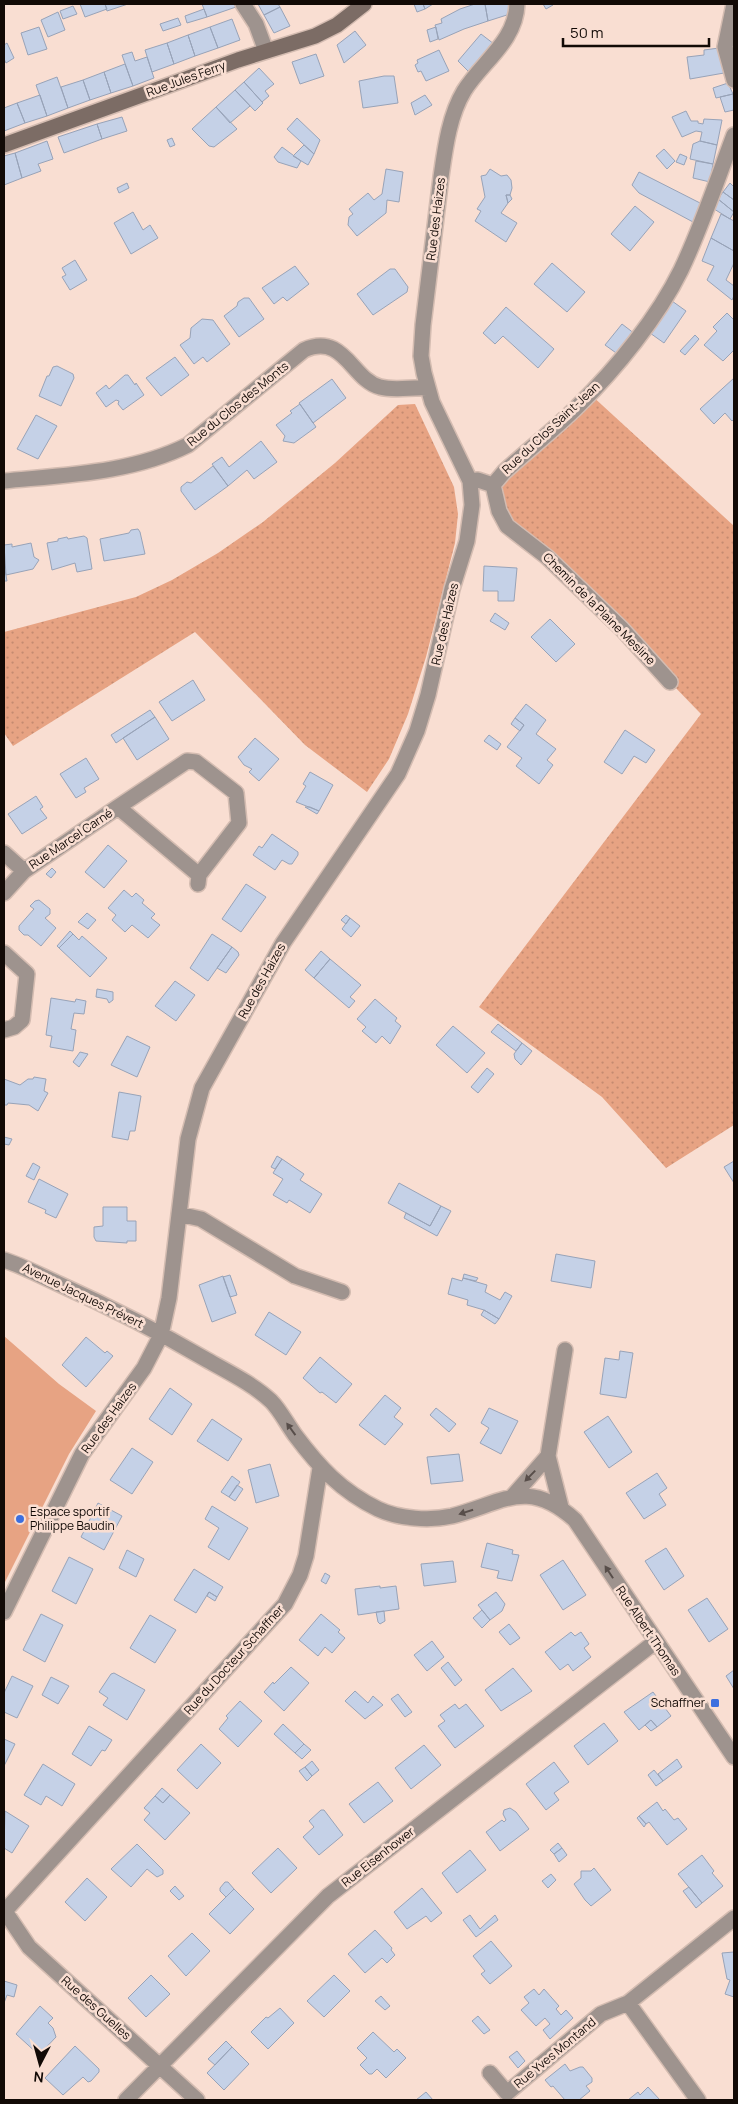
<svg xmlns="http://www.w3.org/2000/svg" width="738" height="2104" font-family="Manrope,sans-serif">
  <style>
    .grass { fill: url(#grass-dots) }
    .pitch { fill: #e7a383 }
    .building { fill: #c5d1e7; stroke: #98a3b8 }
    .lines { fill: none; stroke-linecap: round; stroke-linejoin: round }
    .street-casing { stroke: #d4bcb1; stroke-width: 18 }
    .secondary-casing { stroke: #d4bcb1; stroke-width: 18 }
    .street { stroke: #9e938e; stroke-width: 15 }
    .secondary { stroke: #7c6c65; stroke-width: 15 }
    .oneway { fill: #584e4a }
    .poi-dot { fill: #3c6fdf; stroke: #f9ded2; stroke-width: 2 }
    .labels { text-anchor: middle; stroke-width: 5; stroke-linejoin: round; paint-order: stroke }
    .street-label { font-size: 12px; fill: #120a06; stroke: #f9ded2 }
    .poi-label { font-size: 12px; fill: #120a06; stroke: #f9ded2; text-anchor: start }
  </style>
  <defs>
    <pattern id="grass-dots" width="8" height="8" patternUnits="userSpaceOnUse" patternTransform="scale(1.25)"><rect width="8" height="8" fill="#e7a383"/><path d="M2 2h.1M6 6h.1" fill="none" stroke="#c58b70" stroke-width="1.8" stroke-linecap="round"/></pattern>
  </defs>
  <rect width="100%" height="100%" fill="#f9ded2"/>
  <!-- grass -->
  <path class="grass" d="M590,394L734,526V1125L666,1168L602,1097L479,1007L701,714L670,682L507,526L493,485Z
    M415,404L454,487L458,514L455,543L426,657L408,714L389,759L367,792L305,745L195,632L13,746L4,733V632L136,597L172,580L218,553L263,522L335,463L398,405Z"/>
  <!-- pitch -->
  <path class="pitch" d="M4,1336L59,1384L96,1411L69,1454L4,1584Z"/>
  <!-- building -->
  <path class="building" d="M80,4H105L107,9L85,17Z
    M105,4H128L107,11Z
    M202,4H233L236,7L207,17Z
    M258,4H278L280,7L264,15Z
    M414,4H423L425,9L417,12Z
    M423,4H433L425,9Z
    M475,4H485L488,21L464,29L439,40L435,25L442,23L441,19L460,9Z
    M485,4H510V14L488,21Z
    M543,4H553V5L546,9Z
    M73,6L77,14L63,19L60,11Z
    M280,7L290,26L274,33L264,15Z
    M204,9L207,17L187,23L185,16Z
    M58,12L65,30L48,37L41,20Z
    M178,18L181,25L163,31L160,24Z
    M232,19L240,40L218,48L210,27Z
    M39,27L47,49L28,55L21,33Z
    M210,27L218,48L195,56L188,35Z
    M436,27L438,39L430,42L427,30Z
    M355,31L366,45L344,63L337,45Z
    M481,34L494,44L470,73L458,61Z
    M188,35L195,56L174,64L167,43Z
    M7,43L14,58L6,63L4,59V45Z
    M167,43L174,64L152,72L145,50Z
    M719,48L724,73L690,79L687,57L704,55V50Z
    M439,50L449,71L426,81L421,71L418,72L415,65L418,63L417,60Z
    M132,52L135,61L147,57L154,78L133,86L122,55Z
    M316,54L324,76L300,84L292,62Z
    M125,64L133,86L111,93L104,72Z
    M259,68L274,84L265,91L269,96L262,102L244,82Z
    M104,72L111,93L90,100L83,80Z
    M384,76H394L398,103L363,108L359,81Z
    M57,77L68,108L47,116L36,85Z
    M83,80L90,100L68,108L61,87Z
    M244,82L263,103L255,111L235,90Z
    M728,83L733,94L716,98L713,88Z
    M235,90L250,106L230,123L216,107Z
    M733,94L734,110L725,112L720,97Z
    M40,95L47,116L25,123L17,103Z
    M425,95L432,105L415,115L411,103Z
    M17,103L25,123L4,131V108Z
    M216,107L237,129L214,147L209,146L192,129Z
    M686,111L691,121H698V123L703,124L704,119L722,120L717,145L700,141L702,132L696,131L682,137L672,117Z
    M122,117L127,131L102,139L97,124Z
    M297,118L320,140L314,154L287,129Z
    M97,124L102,139L64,153L58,137Z
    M172,138L175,145L170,147L167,140Z
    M47,141L53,159L38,164L41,171L22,178L15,153Z
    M700,141L717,145L713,164L690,159L693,144Z
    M304,145L314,154L308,165L293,156Z
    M282,147L301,161L297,168L278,162L274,157Z
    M664,149L675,161L667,169L656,156Z
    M15,153L22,178L4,185V156Z
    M680,154L687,157L684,165L676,162Z
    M696,161L713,164L710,182L693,178Z
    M386,169L403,172L399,202L387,200L386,213L357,236L348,225L349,217L353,214L349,209L368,193L374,200L382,194Z
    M490,169L501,176L507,175L511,180L512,188L510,195H506L508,203L501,213L517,223L506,242L475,221L481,211L477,209L485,197L481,176L486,175Z
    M639,172L702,204L693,222L639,193L632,185Z
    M127,183L129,188L119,193L117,188Z
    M730,183L734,187V200L723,192Z
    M723,192L734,200V212L718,199Z
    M506,195H510L512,199L508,203Z
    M718,199L734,212L730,219L711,207Z
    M635,206L654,222L630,251L611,234Z
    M133,212L143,230L150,225L158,238L131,254L114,223Z
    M721,214L734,221V251L711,238Z
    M711,238L734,251V263L726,280L734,286V296L732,300L707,280L714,266L702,261Z
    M75,260L87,280L70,290L62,277L66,275L62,268Z
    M552,263L585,292L567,312L534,284Z
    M295,266L309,284L287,301L283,297L274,304L262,288Z
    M390,269H395L408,287L407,292L373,315L357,294Z
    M244,298H249L264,319L239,337L224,316L237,306L238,302Z
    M672,301L686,311L664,343L650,333Z
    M506,307L554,349L538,368L503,336L495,344L483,333Z
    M727,313L734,320V350L723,361L704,345L717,331L713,327Z
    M202,319L213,320L230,344L207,362L203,357L194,364L180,345L190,338L191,328Z
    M622,324L635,334L619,355L605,345Z
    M695,335L699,339L685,355L680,351Z
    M175,357L189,375L161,396L146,378Z
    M57,366L73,374L74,378L61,406L39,396L47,376H49L53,367Z
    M125,375H128L135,385L136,383L144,395L123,410L118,404L119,401L116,400L106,407L96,393L106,385L109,389Z
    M734,378V419L732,421L725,413L714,424L700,409Z
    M332,379L346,398L313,423L299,403Z
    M300,404L316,427L294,443L283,441L285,436L276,425L292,413L290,411Z
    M36,415L57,426L38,459L17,449Z
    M261,441L277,462L254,479L247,470L228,486L212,464L222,457L229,467Z
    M213,466L228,486L195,510L181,491V487L187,482L191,483Z
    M138,529L140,532L145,554L104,561L100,539L129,533L131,530Z
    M84,536L87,538L92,569L77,572L75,563L52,570L47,543L58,541V539L67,537L68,539Z
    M31,543L34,557L39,560L33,569L6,575L4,545L12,544V547Z
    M4,564L7,581H4Z
    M484,566L517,568L514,601H498V591H483Z
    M495,613L509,623L505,630L490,621Z
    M550,619L575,644L556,662L531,637Z
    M193,680L205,700L172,721L159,702Z
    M526,704L546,720L536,734L556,749L547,760L553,765L539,784L516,766L522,758L507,747L524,725L515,718Z
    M150,710L155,717L116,743L111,735Z
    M155,717L169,739L137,760L123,738Z
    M515,718L524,725L520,731L511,724Z
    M625,730L655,750L646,763L634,756L622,774L604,762Z
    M489,735L501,744L497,750L484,741Z
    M255,738L279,759L259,781L249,772L252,769L244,765L238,757Z
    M86,758L99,779L84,788L86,792L76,798L60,774Z
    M310,772L333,785L319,811L296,802L306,786L303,784Z
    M36,796L43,807L40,809L47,818L22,834L8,814Z
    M305,807H310L319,811L317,814Z
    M272,834L298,852V855L292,864H289L282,860L275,870L253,855L259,846L262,848Z
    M108,845L127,861L104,888L85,872Z
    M52,868L56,872L51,878L46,874Z
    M246,884L266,897L241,932L222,919Z
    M124,890L132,897L136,893L144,900L142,903L155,914L151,918L160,925L148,938L132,925L125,932L112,920L116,915L108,908Z
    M39,900L50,909V914L45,918L56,928L41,946L28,935H24L19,930V926L34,909L30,906L35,901Z
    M87,913L96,920L88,929L78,922Z
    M346,915L350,918L346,924L341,920Z
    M350,918L360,926L351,937L342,929Z
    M70,931L73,934L59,948L57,946Z
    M73,934L79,940L82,936L107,958L90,977L59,948Z
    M212,934L232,947L208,981L190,968Z
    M232,947L238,952L239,955L226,973L217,968Z
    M321,951L330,959L314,978L305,970Z
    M330,959L361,985L350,997L355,1001L349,1008L314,978Z
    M175,981L195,995L176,1021L155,1006Z
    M97,989L113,992V1000L109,1003L107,999L96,997Z
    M51,998L75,1002L76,999L86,1001L84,1014L74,1013L71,1029L76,1030L73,1051L50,1047L52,1036L46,1035Z
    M375,999L397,1018L395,1021L401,1026L390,1044L382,1036L376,1043L362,1031L366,1027L357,1019Z
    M498,1024L522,1043L516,1051L491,1032Z
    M453,1026L485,1053L467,1073L436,1045Z
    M127,1036L150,1047L137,1077L111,1065Z
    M522,1043L532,1051L521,1065L515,1059L514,1054Z
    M80,1052L88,1054L79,1067L73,1062Z
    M487,1068L494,1074L478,1093L471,1087Z
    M34,1077L46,1079L44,1091L48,1093L38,1111L29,1105L8,1103L7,1105H4V1079L20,1085L28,1079H33Z
    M119,1092L141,1096L135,1131H130L128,1140L112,1137Z
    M4,1137L12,1139L9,1145L4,1144Z
    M277,1156L282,1159L275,1169L271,1167Z
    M282,1159L304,1174L300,1180L322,1194L310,1213L289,1200L287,1203L273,1195L283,1179L273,1173Z
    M734,1161V1183L724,1167Z
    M33,1163L40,1167L34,1180L26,1176Z
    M39,1179L68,1194L56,1218L45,1213L46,1210L28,1202Z
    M399,1183L441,1206L430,1226L388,1203Z
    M441,1206L451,1211L437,1236L404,1218L406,1213L430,1226Z
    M103,1207H127V1221H136V1241H127V1243L96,1241L94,1237V1227L103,1226Z
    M556,1254L595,1261L591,1288L551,1281Z
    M464,1274L478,1278L476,1281L463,1278Z
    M230,1275L237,1295L230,1297L223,1277Z
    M223,1276L236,1313L212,1322L199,1285Z
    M452,1278L462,1281L463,1278L487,1285L485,1292L500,1300L505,1292L512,1296L499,1319L484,1310L467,1305L468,1300L448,1294Z
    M484,1310L499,1319L495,1324L481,1315Z
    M269,1312L301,1332L286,1355L255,1335Z
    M86,1337L105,1353L107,1351L113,1356L86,1387L62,1365Z
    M620,1351L633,1353L626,1398L600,1394L605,1358L619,1360Z
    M320,1357L352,1384L336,1403L322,1392L320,1393L303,1378Z
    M170,1388L192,1404L172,1435L149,1419Z
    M385,1395L401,1408L394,1417L403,1424L385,1445L359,1425Z
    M436,1408L456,1424L449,1432L430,1415Z
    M489,1408L518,1421L501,1454L480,1443L489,1428L481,1423Z
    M608,1416L632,1452L609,1468L584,1432Z
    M212,1419L242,1439L228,1461L197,1441Z
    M132,1448L153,1462L132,1494L110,1480Z
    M459,1454L463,1481L431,1484L427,1457Z
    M270,1464L279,1496L256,1503L248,1470Z
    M657,1473L667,1488L659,1494L666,1505L644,1519L626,1493Z
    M232,1476L240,1482L229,1497L221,1492Z
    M237,1485L243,1489L235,1501L229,1497Z
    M98,1503L122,1516L104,1550L81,1537Z
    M212,1506L248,1528L229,1560L208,1547L219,1528L205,1519Z
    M487,1543L513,1550L512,1554L519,1555L512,1581L497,1578L499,1571L481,1567Z
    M666,1548L684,1576L664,1590L645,1561Z
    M127,1550L144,1559L136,1577L119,1568Z
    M69,1557L93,1569L76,1604L52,1591Z
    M563,1560L586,1595L563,1610L540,1575Z
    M453,1561L456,1582L424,1586L421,1564Z
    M194,1569L223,1587L217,1597L209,1592L196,1613L174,1600Z
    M325,1573L330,1576L326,1584L321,1581Z
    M380,1586V1588L396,1586L399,1609L358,1615L355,1589Z
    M209,1592L217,1597L215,1601L207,1596Z
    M496,1592L505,1604L502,1611L490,1620L478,1605Z
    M707,1598L728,1629L709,1642L688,1610Z
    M482,1610L490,1620L482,1628L473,1618Z
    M384,1611L385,1621L380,1624L378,1622L376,1612Z
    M41,1614L63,1625L45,1662L23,1650Z
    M321,1614L340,1630L338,1632L345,1638L332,1653L325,1647L318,1656L299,1640Z
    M150,1615L176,1630L155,1663L130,1648Z
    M509,1624L520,1638L510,1645L499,1632Z
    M571,1632L575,1636L581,1632L589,1644L584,1648L591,1657L573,1671L568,1664L560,1670L545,1652Z
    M432,1641L444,1657L427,1671L414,1655Z
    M448,1662L462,1680L455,1686L441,1668Z
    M291,1667L309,1683L284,1711L264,1692L273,1682L274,1684Z
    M513,1668L532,1691L501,1711L485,1690Z
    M734,1670V1689L726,1676Z
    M114,1673L145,1690L127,1720L103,1705L108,1698L99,1692L111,1674Z
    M12,1676L33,1686L17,1718L4,1712V1693Z
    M51,1677L69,1686L58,1704L42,1695Z
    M355,1691L368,1703L373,1696L383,1705L365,1719L345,1701Z
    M653,1692L671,1716L657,1727L651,1720L639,1730L624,1712Z
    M398,1694L412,1712L405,1717L391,1699Z
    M240,1701L262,1721L238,1747L219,1729L228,1718L226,1716Z
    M455,1704L459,1709L466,1704L484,1726L455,1748L438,1726L445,1721L440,1715Z
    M651,1720L657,1727L651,1731L645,1725Z
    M604,1723L618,1741L588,1765L574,1746Z
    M283,1724L304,1744L295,1753L274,1734Z
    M89,1726L112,1740L105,1751L102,1750L91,1766L72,1754Z
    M4,1739L15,1744L4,1766Z
    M201,1744L221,1763L197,1789L177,1770Z
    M304,1744L311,1750L302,1759L295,1753Z
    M424,1745L441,1765L411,1789L395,1768Z
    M677,1759L682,1767L663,1781L658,1774Z
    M312,1761L319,1770L312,1776L305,1767Z
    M554,1762L569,1782L554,1793L559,1800L546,1810L526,1784Z
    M43,1764L75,1784L62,1806L46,1796L41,1805L24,1795Z
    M305,1767L312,1776L307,1781L299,1771Z
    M654,1770L663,1781L656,1786L648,1775Z
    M378,1782L393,1801L364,1823L349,1804Z
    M162,1788L170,1795L163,1803L155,1796Z
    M170,1795L190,1813L165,1840L144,1820L150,1813L144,1808L155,1796L163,1803Z
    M657,1802L663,1811L665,1809L674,1820L678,1818L687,1829L667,1845L649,1822L646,1824L639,1816Z
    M510,1808L516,1812L529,1829L500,1851L486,1832L502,1820L504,1822L506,1820L503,1814L504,1810Z
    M321,1810H324L343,1835L319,1855L303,1837L314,1827L309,1821Z
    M5,1811L29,1826L12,1853L4,1848Z
    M639,1816L646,1824L644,1827L637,1818Z
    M558,1843L562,1848L554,1854L550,1850Z
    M137,1844L163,1870V1874L157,1877L147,1869L131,1887L111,1869Z
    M278,1848L297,1868L271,1893L252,1873Z
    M562,1848L567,1855L559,1862L554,1854Z
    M470,1850L486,1870L457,1893L442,1873Z
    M702,1855L714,1871L712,1873L723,1886L702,1903L678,1874Z
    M594,1868L611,1890L591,1906L585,1900L574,1884L581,1878V1871H591Z
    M551,1874L556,1880L548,1888L542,1881Z
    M87,1878L107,1897L85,1921L65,1902Z
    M225,1882H228L234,1889L226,1897L220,1891V1888Z
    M175,1886L184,1896L179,1900L170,1891Z
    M689,1887L702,1903L696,1908L683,1891Z
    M422,1888L442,1913L431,1922L426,1916L407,1929L394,1912Z
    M234,1889L254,1909L230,1934L209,1914Z
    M470,1915L480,1929L495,1915L498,1920L476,1937L463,1920Z
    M375,1930L392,1948L391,1950L395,1955L387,1963L382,1958L365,1973L348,1954Z
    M192,1933L210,1951L186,1976L168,1956Z
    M491,1941L512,1966L490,1984L481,1974L485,1971L473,1956Z
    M734,1952V1997L725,1994L730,1980L727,1979L722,1953Z
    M151,1975L170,1994L146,2017L128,1998Z
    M334,1975L350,1991L324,2017L307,2001Z
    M4,1981L17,1985L14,1997L7,1995L4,2003Z
    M534,1989L539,1995L544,1989L559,2006L556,2009L561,2015L566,2010L573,2018L550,2039L543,2030L550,2024L545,2018L536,2026L521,2010L529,2003L524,1997Z
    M381,1996L390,2006L385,2010L375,2001Z
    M40,2006L53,2018L48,2023L53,2028L56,2037L39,2055L16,2034Z
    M280,2008L294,2023L268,2049L251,2032L266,2017L268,2018Z
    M478,2016L490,2030L484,2034L472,2021Z
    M373,2032L394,2052L397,2049L406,2058L386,2078L377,2069L372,2074H369L360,2065L367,2058L357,2048Z
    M226,2041L232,2047L215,2065L208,2059Z
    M75,2046L99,2069V2072L91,2081L88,2082L83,2077L63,2095L45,2078Z
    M232,2047L249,2064L224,2090L207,2073Z
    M517,2051L525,2061L518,2068L509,2057Z
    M565,2064L570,2071L580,2067H583L592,2078V2082L586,2086L590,2091L579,2100H565L553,2086L551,2087L545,2080Z
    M648,2087L660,2100H628L638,2092L640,2095Z
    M426,2092L433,2100H416Z"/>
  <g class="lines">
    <defs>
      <path id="street" d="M243,4L256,24L266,51
        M734,4L725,47L734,80
        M4,481C66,475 132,473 188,445L304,350C344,332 352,380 380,387C394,391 412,387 427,388
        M470,481L478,480L493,485L499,511L507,526L547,557L622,629L670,682
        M493,485L504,472C528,450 555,429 578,406C616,369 658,317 681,270C702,226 717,180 734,135
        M118,807L187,761L196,762L236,793L239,823L199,875
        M4,853L24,871
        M4,893L24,871L118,807L199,875L198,884
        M4,953L27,974L22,1020L14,1027L4,1030
        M179,1214L201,1219L295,1276L342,1292
        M4,1260C23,1266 41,1276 59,1284C110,1307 159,1332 207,1360C228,1372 253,1384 271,1401C280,1410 287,1424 295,1435C319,1467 341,1491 378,1509C399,1519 430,1521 452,1516C503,1503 527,1477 575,1520L734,1757
        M512,1497L548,1456
        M561,1507L548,1456L565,1350
        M4,1612L82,1454L144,1368L161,1335L169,1298L188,1139L202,1088L283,943L398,774L417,731L428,695L452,589L467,541L472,505L470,481L432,402L424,373L421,356L423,325L441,177C445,149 449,116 464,91C482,62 516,41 517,4
        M4,1910L29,1947L197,2100
        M5,1911L285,1604L300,1575L306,1556L320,1468
        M628,2003L698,2100
        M490,2073L507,2093L601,2014L628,2003L734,1918
        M126,2100L328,1896L655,1642"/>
      <path id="secondary" d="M4,145L238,60L315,36L337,25L364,4"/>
    </defs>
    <!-- street casing -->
    <use href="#street" class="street-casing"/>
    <!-- secondary casing -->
    <use href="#secondary" class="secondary-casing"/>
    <!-- street -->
    <use href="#street" class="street"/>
    <!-- secondary -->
    <use href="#secondary" class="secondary"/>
  </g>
  <!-- one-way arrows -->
  <defs><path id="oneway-solid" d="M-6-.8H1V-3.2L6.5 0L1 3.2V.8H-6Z" transform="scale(1.25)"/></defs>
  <g class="oneway">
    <use href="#oneway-solid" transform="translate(291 1429) rotate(-126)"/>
    <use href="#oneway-solid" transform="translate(530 1476) rotate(134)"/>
    <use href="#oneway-solid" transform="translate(466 1512) rotate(162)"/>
    <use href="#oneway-solid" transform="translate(609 1572) rotate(-123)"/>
  </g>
  <!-- markers -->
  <g class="poi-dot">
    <circle cx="20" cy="1519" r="5"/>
    <rect x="710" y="1698" width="10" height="10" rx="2.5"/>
  </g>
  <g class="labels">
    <!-- street labels -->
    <g class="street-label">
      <text transform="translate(186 79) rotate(-20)" y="4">Rue Jules Ferry</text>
      <text transform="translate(436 219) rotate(-83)" y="4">Rue des Haizes</text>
      <text transform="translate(238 404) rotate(-39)" y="4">Rue du Clos des Monts</text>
      <text transform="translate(551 428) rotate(-43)" y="4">Rue du Clos Saint-Jean</text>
      <text transform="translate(599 609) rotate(45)" y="4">Chemin de la Plaine Mesline</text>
      <text transform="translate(445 624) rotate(-77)" y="4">Rue des Haizes</text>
      <text transform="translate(71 839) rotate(-34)" y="4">Rue Marcel Carné</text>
      <text transform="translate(262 981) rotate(-61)" y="4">Rue des Haizes</text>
      <text transform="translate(83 1296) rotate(26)" y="4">Avenue Jacques Prévert</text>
      <text transform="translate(109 1418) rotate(-54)" y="4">Rue des Haizes</text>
      <text transform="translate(648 1631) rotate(56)" y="4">Rue Albert Thomas</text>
      <text transform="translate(234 1660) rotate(-48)" y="4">Rue du Docteur Schaffner</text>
      <text transform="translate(378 1857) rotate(-38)" y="4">Rue Eisenhower</text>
      <text transform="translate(96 2008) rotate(42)" y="4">Rue des Guelles</text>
      <text transform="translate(555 2053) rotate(-40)" y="4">Rue Yves Montand</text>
    </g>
    <!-- poi labels -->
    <g class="poi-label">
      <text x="30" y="1516">Espace sportif<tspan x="30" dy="14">Philippe Baudin</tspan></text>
      <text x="705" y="1707" text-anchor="end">Schaffner</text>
    </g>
  </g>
  <!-- border -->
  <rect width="738" height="2104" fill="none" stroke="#120a06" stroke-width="10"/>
  <!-- north arrow -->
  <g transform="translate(40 2064) rotate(186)" stroke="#f9ded2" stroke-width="4" paint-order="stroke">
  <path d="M0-4L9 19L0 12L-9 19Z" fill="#120a06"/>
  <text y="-8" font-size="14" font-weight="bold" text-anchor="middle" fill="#120a06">N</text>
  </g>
  <!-- scale -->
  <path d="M563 38v8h146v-8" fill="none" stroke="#120a06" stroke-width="2.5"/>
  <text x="570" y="38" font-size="15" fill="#120a06" stroke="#f9ded2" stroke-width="4" paint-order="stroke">50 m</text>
</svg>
